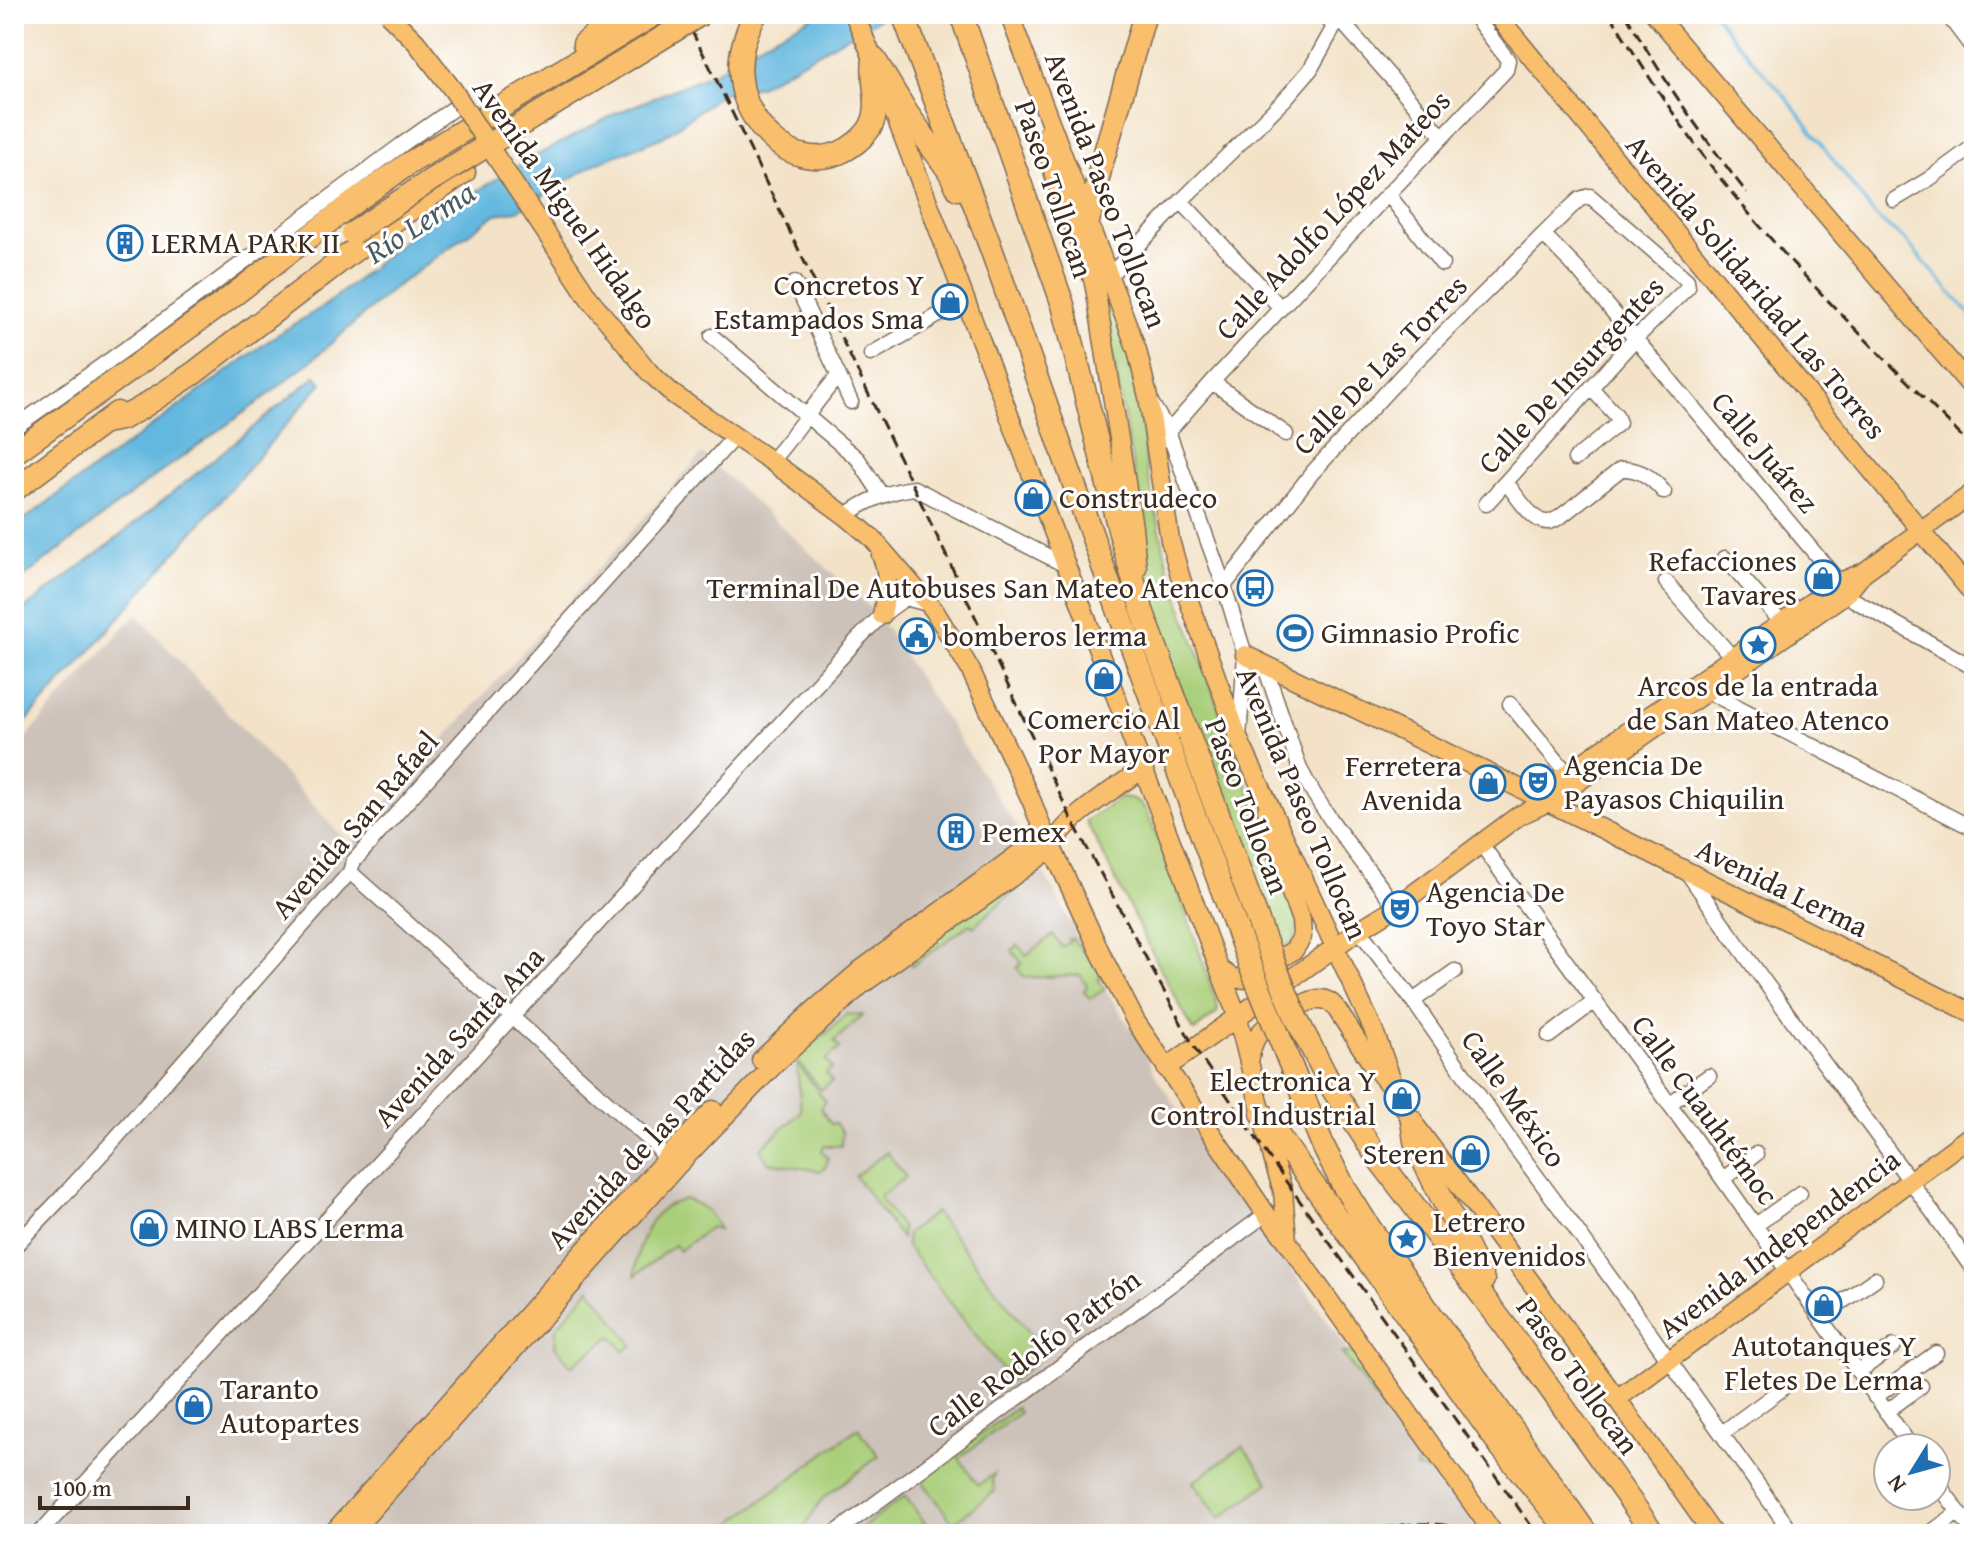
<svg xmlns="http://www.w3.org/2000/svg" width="1988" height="1548" font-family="'Gentium Book Plus',serif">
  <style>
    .industrial { fill: #cdc2b9 }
    .green { fill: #aacf7a; stroke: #727c4c; stroke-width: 2 }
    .water { fill: #63b8df; stroke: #4f717e; stroke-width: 2 }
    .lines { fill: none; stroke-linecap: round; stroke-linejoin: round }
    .stream { stroke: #63b8df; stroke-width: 3 }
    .minor-casing { stroke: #7b6a59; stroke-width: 17 }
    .major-casing { stroke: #7b6a59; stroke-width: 21 }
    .highway-casing { stroke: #7b6a59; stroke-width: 25 }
    .minor { stroke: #fff; stroke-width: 14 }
    .major { stroke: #f9bf6d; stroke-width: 18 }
    .highway { stroke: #f9bf6d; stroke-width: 22 }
    .rail { stroke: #3b2a1e; stroke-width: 3; stroke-dasharray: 12 6; stroke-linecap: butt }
    .major-bridge-casing { stroke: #7b6a59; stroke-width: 21; stroke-linecap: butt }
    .highway-bridge-casing { stroke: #7b6a59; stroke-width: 25; stroke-linecap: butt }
    .major-bridge { stroke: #f9bf6d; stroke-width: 18 }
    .highway-bridge { stroke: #f9bf6d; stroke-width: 22 }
    .labels { text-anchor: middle; stroke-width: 6; stroke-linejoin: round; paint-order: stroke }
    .street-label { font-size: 30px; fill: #3b2a1e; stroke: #fff }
    .poi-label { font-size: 30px; fill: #3b2a1e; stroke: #fff; text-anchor: start }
    .water-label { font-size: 32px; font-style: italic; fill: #495c62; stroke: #fff }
  </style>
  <rect width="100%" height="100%" fill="#fff"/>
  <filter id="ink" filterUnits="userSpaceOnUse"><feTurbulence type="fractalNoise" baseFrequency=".0125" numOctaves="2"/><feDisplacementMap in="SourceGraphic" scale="16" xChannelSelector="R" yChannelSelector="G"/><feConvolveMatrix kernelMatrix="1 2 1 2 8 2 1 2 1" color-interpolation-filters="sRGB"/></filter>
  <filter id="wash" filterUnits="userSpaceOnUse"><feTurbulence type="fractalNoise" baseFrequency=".006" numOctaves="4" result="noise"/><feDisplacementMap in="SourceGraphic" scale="32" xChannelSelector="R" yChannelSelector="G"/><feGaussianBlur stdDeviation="1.8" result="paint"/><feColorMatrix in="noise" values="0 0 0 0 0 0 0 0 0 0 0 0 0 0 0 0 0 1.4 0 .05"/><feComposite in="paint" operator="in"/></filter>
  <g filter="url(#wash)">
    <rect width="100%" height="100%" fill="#f3e2c7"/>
    <!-- industrial -->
    <path class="industrial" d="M702,454L876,613L1029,845L1109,995L1142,1045L1155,1075L1210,1156L1480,1534H14V751L136,614L349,844Z"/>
    <!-- green -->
    <path class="green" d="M1103,281L1135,360L1147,471L1170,575L1298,923L1293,941L1280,949L1150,610L1134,473L1105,311Z
      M1120,798C1133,798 1142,802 1148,814L1193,932L1218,1007L1217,1013L1194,1031C1155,962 1122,891 1086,821Z
      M1016,878L1021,885L973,927L970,924L912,966L909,963L936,934Z
      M1053,935L1062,947L1070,941L1068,938L1069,940L1072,938L1086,955L1093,954L1105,978L1098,979L1105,989L1090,999L1084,991L1087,985L1080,975L1025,978L1017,968L1022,963L1012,951L1018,945L1026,955Z
      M846,1014L863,1015L834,1041L840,1048L826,1060L832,1068L826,1073L832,1081L821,1090L795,1058L802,1048L823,1037Z
      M797,1063L825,1101L820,1108L831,1124L835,1123L842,1133L841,1146H824L822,1151L828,1158L826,1166L820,1171L768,1162L760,1149L801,1112Z
      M887,1152L906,1177L879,1197L902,1228L901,1238L855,1176Z
      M685,1199C704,1205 711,1213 719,1230L711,1227L679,1251L674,1245L635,1276C636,1252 644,1227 661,1210C667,1204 678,1202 685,1199Z
      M935,1212L1046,1354L1011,1381L906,1245L907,1234Z
      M590,1288L633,1345L624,1351L612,1336L571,1366L555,1346L556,1328Z
      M1342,1353H1355L1444,1475L1416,1469L1419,1452L1413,1451Z
      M1016,1408L1019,1413L959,1458L978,1485L994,1474L992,1480L995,1491L953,1523L921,1479Z
      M858,1428L879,1456L822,1499L805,1527L795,1534H717Z
      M1243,1446L1269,1483L1220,1518L1193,1482Z
      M905,1496L933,1534H854Z"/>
    <!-- water -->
    <path class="water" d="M818,14H887L759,86L723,93L663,137L597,163L517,211L496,214L483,223L394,288L311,361L260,401L143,485L14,585V527L278,334L324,306L351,285L411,234L433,218L526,161L617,113L713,73L761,43Z
      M316,376L322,383L91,650L14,735V617L117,538Z"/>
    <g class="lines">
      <!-- stream -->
      <path class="stream" d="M1715,14L1734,39L1786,97L1876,217L1906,241L1974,319"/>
    </g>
  </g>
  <g filter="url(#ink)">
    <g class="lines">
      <defs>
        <path id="minor" d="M1324,14L1334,27
          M1947,14L1974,50
          M1342,22L1442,136
          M1388,194L1442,264
          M1894,200L1929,179L1974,146
          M1181,201L1281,308
          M1544,235L1577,269L1854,600L1974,668
          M1109,276L1181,201L1285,99L1310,70L1334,27L1350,14
          M795,283L851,402
          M712,336L858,459L882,496
          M871,354L965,300
          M1212,382L1286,434
          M1152,404L1168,431L1224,586L1245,655L1239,738
          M14,428L138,340L400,146L461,103
          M1155,447L1212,382L1335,250L1506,70L1508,60L1473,14
          M1575,459L1619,423L1616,415L1591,388
          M771,461C795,434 814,404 838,376
          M1506,482C1515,493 1533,524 1548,522C1552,522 1556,519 1560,517L1621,469C1640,468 1652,478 1664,492
          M846,516C864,501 890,491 914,488L1065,565
          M1725,558L1782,623
          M1666,582L1733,658
          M1224,586L1312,473L1405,372L1570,208L1580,199L1590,196L1687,280L1688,287L1635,339L1486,504
          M1264,664L1300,769C1325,818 1363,862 1396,907
          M1707,691L1974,829
          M1510,704L1567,773
          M1481,844L1686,1127L1912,1448
          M350,872L654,1144L666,1159
          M1687,872C1779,1007 1881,1136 1974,1271
          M1359,930L1413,1001L1512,1143L1572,1224L1793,1534
          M1413,1001L1455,971
          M1549,1036L1595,1001
          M1669,1104L1709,1076
          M1723,1179L1756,1154
          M1756,1225L1800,1193
          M14,1247L64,1195L116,1138L350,872L353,862L735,436
          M1820,1317L1875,1279
          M1858,1372L1894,1346
          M1875,1397L1936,1353
          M1886,1412L1921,1386
          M1722,1433L1782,1389
          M1936,1481L1974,1533
          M39,1534L857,640L882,615L905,598L928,604
          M834,1534L1266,1214
          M1929,1534L1959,1512"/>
        <path id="major" d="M854,14L878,70
          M1009,14L1137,350L1148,397L1170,540L1181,579L1239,740L1374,1031L1398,1097L1412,1121L1617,1399L1713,1534
          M1496,14L1974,595
          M1655,14L1974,390
          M887,94L1238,1018L1275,1166L1283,1191L1287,1241
          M1048,133L1051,162L1055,178L1093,279L1096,293L1133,527L1137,568
          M494,154L589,298L649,372L674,395L771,461L846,516L872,538L934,610L970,669L1032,802L1045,836L1052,848L1102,956L1136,1022L1266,1214L1287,1241L1494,1534
          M881,555C891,575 886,594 882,615
          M1245,655L1548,802L1974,1014
          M1537,795L1840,582L1862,573
          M1221,970L1232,978L1247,979L1294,950L1302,937L1301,920L1269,834L1267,810
          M1250,1058C1251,1049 1253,1041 1259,1034C1266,1024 1308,998 1320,999C1327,999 1332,1003 1336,1008L1372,1064L1389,1085
          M761,1060L814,1010L862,969L1035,842L1045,836L1055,838
          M1166,1068L1359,930L1396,907L1518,816L1548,802L1572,786L1848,592L1864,572L1974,492
          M1617,1399L1974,1133
          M332,1534L666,1159L713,1110
          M350,1534L676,1167L776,1063L860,986L1052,848C1062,819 1118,787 1144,768"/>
        <path id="highway" d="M756,14C745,32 738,57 741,79C745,124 791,172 839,153C851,148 864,138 871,126C882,105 870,81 874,59
          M903,14L992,251L1120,615L1250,965
          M961,14L1063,305L1120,533L1142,610L1270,953
          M584,44L620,14
          M875,60L907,113L949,171L958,189
          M1088,222L1101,166L1145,14
          M105,422L121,419L141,408L194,373L382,229L464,172
          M14,453L227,300L353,203L408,164L655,14
          M14,490L117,413
          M1297,1020L1334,1091L1377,1157L1509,1331L1654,1534
          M1278,1034L1324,1148L1344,1187L1369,1227L1587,1534
          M1262,1113L1501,1447L1559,1519
          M1412,1121L1415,1141L1423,1160L1483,1280"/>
      </defs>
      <!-- minor casing -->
      <use href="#minor" class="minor-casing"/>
      <!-- major casing -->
      <use href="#major" class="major-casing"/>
      <!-- highway casing -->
      <use href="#highway" class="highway-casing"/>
      <!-- minor -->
      <use href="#minor" class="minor"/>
      <!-- major -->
      <use href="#major" class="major"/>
      <!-- highway -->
      <use href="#highway" class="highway"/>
      <!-- rail -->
      <path class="rail" d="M683,14L713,73L914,488L1072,820L1194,1047L1275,1166L1537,1534
        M1610,14C1651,82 1695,149 1746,210C1817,294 1897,370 1974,449
        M1626,14C1661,77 1702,136 1747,193
        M1365,1534C1404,1520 1444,1521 1483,1534"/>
      <defs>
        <path id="major-bridge" d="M388,14L416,42L453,90L494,154"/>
        <path id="highway-bridge" d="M353,233L431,180L701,14
          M1270,953L1297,1020
          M1250,965L1278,1034"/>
      </defs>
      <!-- major-bridge casing -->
      <use href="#major-bridge" class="major-bridge-casing"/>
      <!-- highway-bridge casing -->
      <use href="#highway-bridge" class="highway-bridge-casing"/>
      <!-- major-bridge -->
      <use href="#major-bridge" class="major-bridge"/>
      <!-- highway-bridge -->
      <use href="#highway-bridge" class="highway-bridge"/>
    </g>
  </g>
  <!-- icons -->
  <defs>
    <symbol id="building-ring" viewBox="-11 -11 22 22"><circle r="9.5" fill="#fff" stroke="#1f6fb2" stroke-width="1.5"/><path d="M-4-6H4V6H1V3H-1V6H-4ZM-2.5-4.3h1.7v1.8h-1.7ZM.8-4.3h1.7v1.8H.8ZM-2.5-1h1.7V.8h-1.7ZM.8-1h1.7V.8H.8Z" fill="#1f6fb2"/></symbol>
    <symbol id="shop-ring" viewBox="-11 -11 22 22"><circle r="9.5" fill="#fff" stroke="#1f6fb2" stroke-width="1.5"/><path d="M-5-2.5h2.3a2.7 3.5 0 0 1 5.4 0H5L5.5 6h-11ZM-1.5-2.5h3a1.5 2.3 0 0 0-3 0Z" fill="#1f6fb2"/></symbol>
    <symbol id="bus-ring" viewBox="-11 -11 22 22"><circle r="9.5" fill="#fff" stroke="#1f6fb2" stroke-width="1.5"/><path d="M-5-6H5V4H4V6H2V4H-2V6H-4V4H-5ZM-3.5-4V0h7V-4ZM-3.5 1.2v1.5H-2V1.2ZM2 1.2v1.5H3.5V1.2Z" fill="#1f6fb2"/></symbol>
    <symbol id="stadium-ring" viewBox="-11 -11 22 22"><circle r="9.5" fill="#fff" stroke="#1f6fb2" stroke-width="1.5"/><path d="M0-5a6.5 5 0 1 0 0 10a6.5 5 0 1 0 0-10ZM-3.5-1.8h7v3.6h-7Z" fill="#1f6fb2"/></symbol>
    <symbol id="civic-ring" viewBox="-11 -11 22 22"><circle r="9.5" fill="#fff" stroke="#1f6fb2" stroke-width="1.5"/><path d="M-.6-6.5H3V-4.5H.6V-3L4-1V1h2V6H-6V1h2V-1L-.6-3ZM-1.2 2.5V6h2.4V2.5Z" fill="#1f6fb2"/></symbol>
    <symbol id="sight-ring" viewBox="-11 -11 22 22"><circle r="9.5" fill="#fff" stroke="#1f6fb2" stroke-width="1.5"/><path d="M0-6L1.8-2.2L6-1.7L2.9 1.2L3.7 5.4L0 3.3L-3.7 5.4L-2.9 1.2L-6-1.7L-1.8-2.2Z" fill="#1f6fb2"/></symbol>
    <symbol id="theatre-ring" viewBox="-11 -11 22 22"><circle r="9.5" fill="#fff" stroke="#1f6fb2" stroke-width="1.5"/><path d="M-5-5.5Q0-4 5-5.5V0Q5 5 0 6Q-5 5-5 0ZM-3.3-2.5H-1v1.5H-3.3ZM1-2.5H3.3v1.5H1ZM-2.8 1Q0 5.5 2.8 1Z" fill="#1f6fb2"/></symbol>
  </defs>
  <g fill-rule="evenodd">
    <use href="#building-ring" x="105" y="223" width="40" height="40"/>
    <use href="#shop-ring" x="930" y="282" width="40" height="40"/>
    <use href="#shop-ring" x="1013" y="478" width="40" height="40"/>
    <use href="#shop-ring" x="1803" y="558" width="40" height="40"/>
    <use href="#bus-ring" x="1235" y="568" width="40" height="40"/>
    <use href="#stadium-ring" x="1275" y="613" width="40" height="40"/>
    <use href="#civic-ring" x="897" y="616" width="40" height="40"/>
    <use href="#sight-ring" x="1738" y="625" width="40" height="40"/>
    <use href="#shop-ring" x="1084" y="658" width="40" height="40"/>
    <use href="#theatre-ring" x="1518" y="762" width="40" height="40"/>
    <use href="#shop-ring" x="1468" y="763" width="40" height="40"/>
    <use href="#building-ring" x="936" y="812" width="40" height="40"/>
    <use href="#theatre-ring" x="1380" y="889" width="40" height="40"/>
    <use href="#shop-ring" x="1382" y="1078" width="40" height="40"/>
    <use href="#shop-ring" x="1451" y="1134" width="40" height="40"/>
    <use href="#shop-ring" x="129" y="1208" width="40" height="40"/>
    <use href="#sight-ring" x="1387" y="1219" width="40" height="40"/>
    <use href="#shop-ring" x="1804" y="1285" width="40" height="40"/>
    <use href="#shop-ring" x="174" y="1386" width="40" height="40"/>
  </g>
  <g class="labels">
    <!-- street labels -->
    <g class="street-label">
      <text transform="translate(1054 189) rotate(71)" y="10">Paseo Tollocan</text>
      <text transform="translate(1106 190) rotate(69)" y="10">Avenida Paseo Tollocan</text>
      <text transform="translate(565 204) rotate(55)" y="10">Avenida Miguel Hidalgo</text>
      <text transform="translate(1333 215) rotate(-47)" y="10">Calle Adolfo López Mateos</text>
      <text transform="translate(1756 287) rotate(50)" y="10">Avenida Solidaridad Las Torres</text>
      <text transform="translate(1380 365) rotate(-46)" y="10">Calle De Las Torres</text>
      <text transform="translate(1571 375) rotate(-47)" y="10">Calle De Insurgentes</text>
      <text transform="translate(1765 452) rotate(50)" y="10">Calle Juárez</text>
      <text transform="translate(1302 803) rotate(67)" y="10">Avenida Paseo Tollocan</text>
      <text transform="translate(1247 806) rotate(69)" y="10">Paseo Tollocan</text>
      <text transform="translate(355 825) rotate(-49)" y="10">Avenida San Rafael</text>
      <text transform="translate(1782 888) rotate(26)" y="10">Avenida Lerma</text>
      <text transform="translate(459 1037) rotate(-47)" y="10">Avenida Santa Ana</text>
      <text transform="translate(1514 1099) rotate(55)" y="10">Calle México</text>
      <text transform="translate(1705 1110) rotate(54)" y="10">Calle Cuauhtémoc</text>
      <text transform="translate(651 1139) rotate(-47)" y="10">Avenida de las Partidas</text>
      <text transform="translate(1779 1244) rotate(-37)" y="10">Avenida Independencia</text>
      <text transform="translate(1034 1353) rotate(-37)" y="10">Calle Rodolfo Patrón</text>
      <text transform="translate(1578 1376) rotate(54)" y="10">Paseo Tollocan</text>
    </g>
    <!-- poi labels -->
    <g class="poi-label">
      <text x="151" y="253">LERMA PARK II</text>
      <text x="924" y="295" text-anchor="end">Concretos Y<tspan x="924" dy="34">Estampados Sma</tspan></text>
      <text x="1059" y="508">Construdeco</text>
      <text x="1797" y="571" text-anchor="end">Refacciones<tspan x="1797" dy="34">Tavares</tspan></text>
      <text x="1229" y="598" text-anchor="end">Terminal De Autobuses San Mateo Atenco</text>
      <text x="1321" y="643">Gimnasio Profic</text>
      <text x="943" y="646">bomberos lerma</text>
      <text x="1758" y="696" text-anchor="middle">Arcos de la entrada<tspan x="1758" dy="34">de San Mateo Atenco</tspan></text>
      <text x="1104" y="729" text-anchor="middle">Comercio Al<tspan x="1104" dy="34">Por Mayor</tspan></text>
      <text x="1564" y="775">Agencia De<tspan x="1564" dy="34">Payasos Chiquilin</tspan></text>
      <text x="1462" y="776" text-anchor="end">Ferretera<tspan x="1462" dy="34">Avenida</tspan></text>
      <text x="982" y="842">Pemex</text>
      <text x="1426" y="902">Agencia De<tspan x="1426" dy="34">Toyo Star</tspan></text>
      <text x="1376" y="1091" text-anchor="end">Electronica Y<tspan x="1376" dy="34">Control Industrial</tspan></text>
      <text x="1445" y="1164" text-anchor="end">Steren</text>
      <text x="1433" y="1232">Letrero<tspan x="1433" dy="34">Bienvenidos</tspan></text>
      <text x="175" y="1238">MINO LABS Lerma</text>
      <text x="1824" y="1356" text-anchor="middle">Autotanques Y<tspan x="1824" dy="34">Fletes De Lerma</tspan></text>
      <text x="220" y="1399">Taranto<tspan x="220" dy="34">Autopartes</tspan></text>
    </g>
    <!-- water labels -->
    <g class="water-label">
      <text transform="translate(420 222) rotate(-33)" y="11">Río Lerma</text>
    </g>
  </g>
  <!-- margin -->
  <rect width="1988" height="1548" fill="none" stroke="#fff" stroke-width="48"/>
  <!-- north arrow -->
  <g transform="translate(1912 1472) rotate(233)"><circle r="38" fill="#ffffff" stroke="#b1aaa5" stroke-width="2"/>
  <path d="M0-6L14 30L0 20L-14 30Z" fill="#1f6fb2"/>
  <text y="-12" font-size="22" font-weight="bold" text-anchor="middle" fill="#3b2a1e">N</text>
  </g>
  <!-- scale -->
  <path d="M40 1496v12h148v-12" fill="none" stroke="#3b2a1e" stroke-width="4"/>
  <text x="52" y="1496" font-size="24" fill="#3b2a1e" stroke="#ffffff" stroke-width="6" paint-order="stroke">100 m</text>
</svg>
